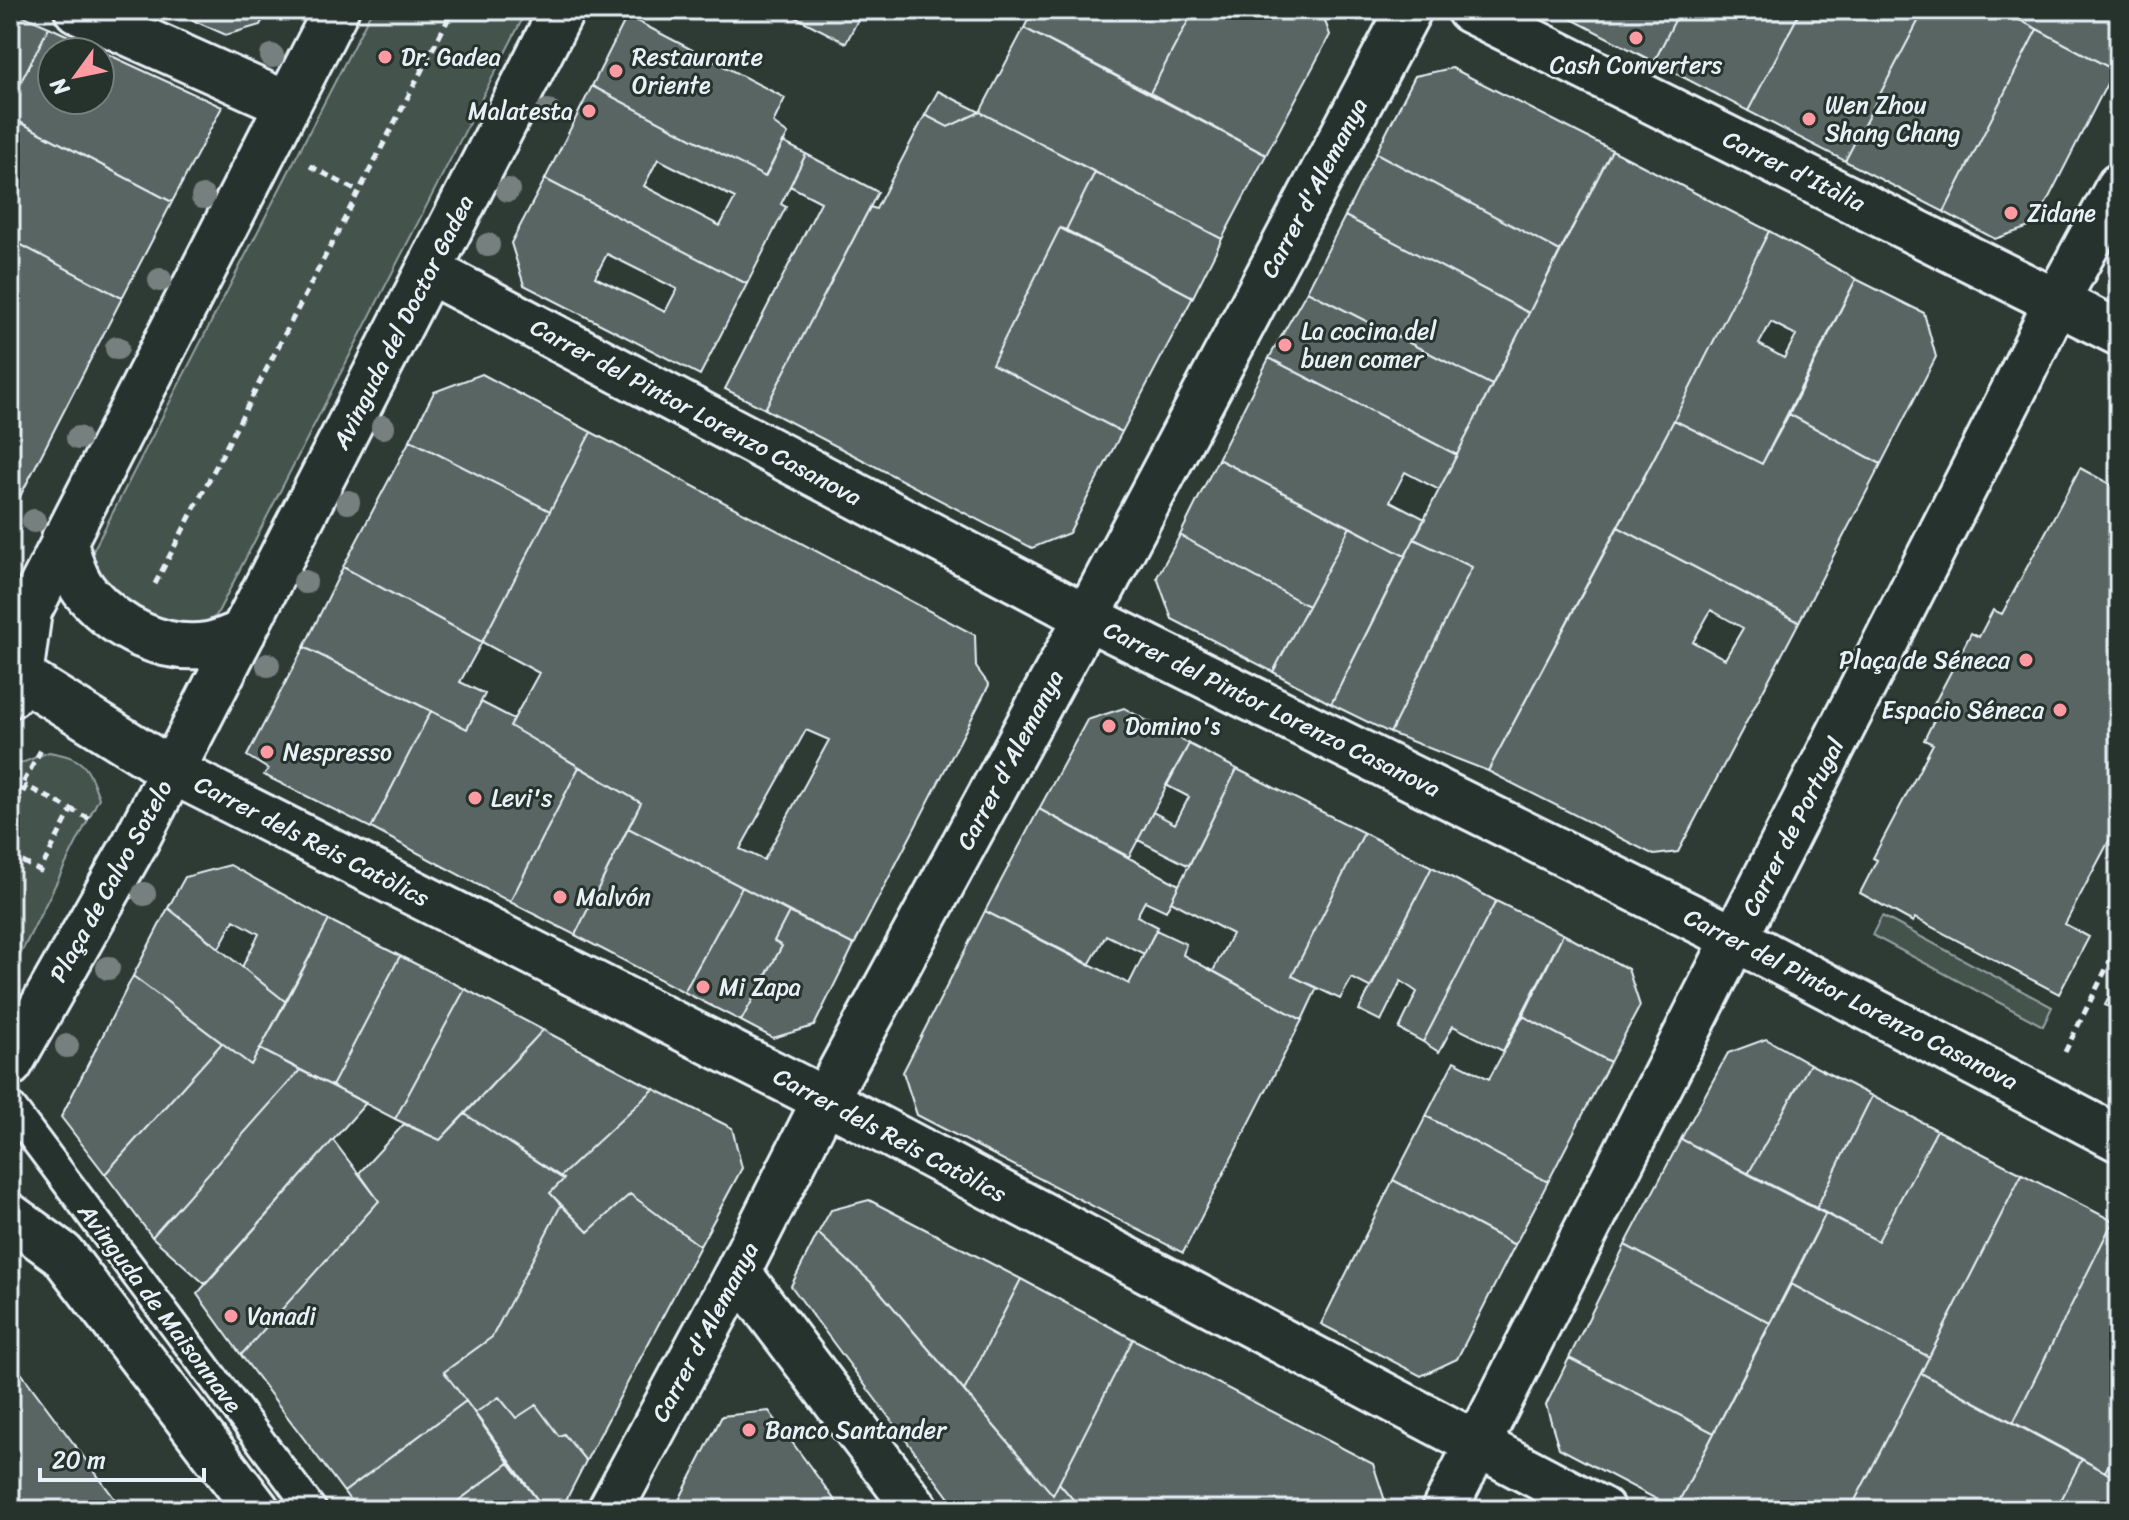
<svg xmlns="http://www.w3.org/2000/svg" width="2129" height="1520" font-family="Sriracha,sans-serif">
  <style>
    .green { fill: #45524e; stroke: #96a2a3; stroke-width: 2 }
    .building { fill: #596563; stroke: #e8f1f8; stroke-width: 2; fill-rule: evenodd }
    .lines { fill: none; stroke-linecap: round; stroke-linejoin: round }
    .service-casing { stroke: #e8f1f8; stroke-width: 34 }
    .minor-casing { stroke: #e8f1f8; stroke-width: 50 }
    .tertiary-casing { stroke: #e8f1f8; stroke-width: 50 }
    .path { stroke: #e8f1f8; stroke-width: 5; stroke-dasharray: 8 6; stroke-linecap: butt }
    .service { stroke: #26332d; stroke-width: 28 }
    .minor { stroke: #26332d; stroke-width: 44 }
    .tertiary { stroke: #26332d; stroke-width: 44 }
    .tree { fill: #75807f }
    .poi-dot { fill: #ff9aa2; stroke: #26332d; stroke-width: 3 }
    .labels { text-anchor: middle; stroke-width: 6; stroke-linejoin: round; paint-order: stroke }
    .poi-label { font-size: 24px; fill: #e8f1f8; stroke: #26332d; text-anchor: start }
    .street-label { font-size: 24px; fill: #e8f1f8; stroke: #26332d }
  </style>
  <rect width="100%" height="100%" fill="#2e3b35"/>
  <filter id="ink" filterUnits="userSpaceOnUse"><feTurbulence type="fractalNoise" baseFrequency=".0125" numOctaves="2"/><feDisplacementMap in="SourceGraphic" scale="16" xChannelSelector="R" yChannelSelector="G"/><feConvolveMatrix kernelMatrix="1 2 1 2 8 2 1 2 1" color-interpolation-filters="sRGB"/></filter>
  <g filter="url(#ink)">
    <!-- green -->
    <path class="green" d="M372,10H527L216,616L186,633L156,627L98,584L93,551Z
      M49,752C84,758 87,765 99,798L10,975V782L19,764Z
      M1882,916L2052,1007L2043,1026L1872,935Z"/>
    <!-- building -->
    <path class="building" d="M10,10L49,27L10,103Z
      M170,10H268L260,25L226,35Z
      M782,10H863L846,43Z
      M1033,10H1194L1150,93L1024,28Z
      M1194,10H1321L1330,35L1266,155L1150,93Z
      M1561,10H1680L1654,62L1560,13Z
      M1680,10H1801L1748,111L1654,62Z
      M1801,10H1924L1845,161L1748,111Z
      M1924,10H2001L2037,29L1944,212L1845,161Z
      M2001,10H2119V61L2114,70Z
      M627,16L785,98L773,123L788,134L765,177L592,86Z
      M49,27L222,107L172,202L10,117V103ZM52,52H100V100H52Z
      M1024,28L1266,155L1222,239L980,112Z
      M2037,29L2114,70L2035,225L1995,239L1944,212Z
      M1452,68L1612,150L1560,251L1376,153L1415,76Z
      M592,86L765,177L783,142L806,154L781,204L786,207L747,284L545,179ZM658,159L735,198L720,226L644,186Z
      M938,91L980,112L948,127L925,115Z
      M980,112L1095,172L1066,230L1060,228L992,364L1122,432L1069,533L1032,548L765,409L870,207L876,209L925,115L948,127Z
      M10,117L172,202L122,298L10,239V148L14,139L10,137Z
      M1612,150L1769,231L1674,420L1488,771L1390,733L1472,567L1414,539Z
      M1376,153L1560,251L1529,313L1345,216Z
      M806,154L878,192L765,409L725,389L821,202L790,186Z
      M1095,172L1222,239L1193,297L1066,230Z
      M545,179L747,284L700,375L524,285L511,243ZM607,254L677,289L665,312L595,277Z
      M1345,216L1529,313L1492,385L1307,291Z
      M1060,228L1193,297L1122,432L992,364Z
      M1769,231L1856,279L1762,464L1674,420ZM1771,322L1796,335L1784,358L1759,344Z
      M10,239L122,298L10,516Z
      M1856,279L1924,313L1936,357L1881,464L1789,414Z
      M1307,291L1492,385L1457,455L1269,358Z
      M1269,358L1457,455L1439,490L1405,472L1390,501L1425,519L1405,556L1218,459Z
      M482,374L591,432L550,511L410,440L434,392Z
      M1789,414L1881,464L1799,622L1618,527L1674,420L1762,464Z
      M591,432L975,635L976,667L989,685L854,945L628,828L641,803L510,726L539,673L482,642ZM806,730L829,740L764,860L740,849Z
      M410,440L550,511L482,642L343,567Z
      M1218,459L1350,527L1308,606L1180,535Z
      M2080,468L2119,489V822L2065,924L2089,937L2059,994L1915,918L1913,922L1860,893L1877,860L1873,858L1933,744L1924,740L1938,712L1932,708L1971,633L1979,637L1993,610L2002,614Z
      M1350,527L1405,556L1331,704L1273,672Z
      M1618,527L1799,622L1678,852L1654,855L1488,771ZM1711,610L1743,628L1725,659L1693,642Z
      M1180,535L1308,606L1273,672L1172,619L1157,577Z
      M1414,539L1472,567L1390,733L1331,704Z
      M343,567L482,642L460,682L485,694L467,729L304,647Z
      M304,647L431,711L371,828L264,775L268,769L247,756Z
      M481,702L514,719L510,726L579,767L510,902L371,828L431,711L467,729Z
      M1124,708L1189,744L1129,857L1039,809L1087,720Z
      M1189,744L1237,769L1189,866L1138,840L1153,812L1175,824L1189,797L1166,785Z
      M579,767L641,803L575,935L510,902Z
      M1237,769L1364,833L1292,976L1317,988L1302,1020L1213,971L1232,934L1171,901Z
      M1039,809L1179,885L1166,911L1145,901L1137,916L1158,927L1144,954L1106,935L1089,965L985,911Z
      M628,828L742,887L684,992L575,935Z
      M1364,833L1432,867L1371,988L1352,978L1340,999L1292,976Z
      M230,865L329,920L286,1002L242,967L259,934L234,920L219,948L168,908L185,877Z
      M1432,867L1496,901L1423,1042L1399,1029L1417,992L1401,981L1381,1021L1359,1010Z
      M742,887L789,912L774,941L782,946L741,1021L684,992Z
      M1496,901L1563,934L1503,1051L1453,1026L1439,1052L1423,1042Z
      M168,908L286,1002L251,1065L133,976Z
      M985,911L1129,984L1156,930L1186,944L1183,955L1302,1020L1183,1253L917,1115L903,1072Z
      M789,912L854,945L814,1026L773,1038L741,1021L782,946L774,941Z
      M329,920L400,956L332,1086L260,1049Z
      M1563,934L1628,969L1640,1006L1610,1062L1523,1016Z
      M400,956L465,989L395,1119L332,1086Z
      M133,976L222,1043L105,1174L61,1117Z
      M2119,977V1012L2105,1005Z
      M465,989L543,1030L440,1140L395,1119Z
      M1523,1016L1610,1062L1548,1182L1426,1116L1454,1061L1489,1079Z
      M543,1030L654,1089L560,1177L465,1114Z
      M1766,1039L1810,1064L1748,1174L1681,1139L1728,1053Z
      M222,1043L251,1065L260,1049L300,1070L152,1237L105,1174Z
      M1810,1064L1872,1096L1816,1209L1748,1174Z
      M300,1070L366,1103L205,1284L152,1237Z
      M654,1089L732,1128L742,1168L700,1246L630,1194L588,1232L550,1193L564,1179L560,1177Z
      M1872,1096L1937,1130L1878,1241L1816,1209Z
      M465,1114L564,1179L550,1193L561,1205L492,1337L444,1372L466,1401L344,1492L241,1355L379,1201L359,1173L404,1124L440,1140Z
      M1426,1116L1548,1182L1515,1245L1393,1180Z
      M1937,1130L2022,1174L1929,1357L1791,1284L1826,1213L1878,1241Z
      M1681,1139L1826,1213L1770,1323L1625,1245Z
      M333,1140L379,1201L241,1355L197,1294Z
      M2022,1174L2113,1221L2013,1423L1921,1373Z
      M1393,1180L1515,1245L1457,1359L1421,1376L1321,1324Z
      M630,1194L700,1246L586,1461L564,1434L559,1436L536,1405L516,1418L499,1397L475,1413L444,1372L492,1337L561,1205L588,1232Z
      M869,1200L1021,1279L964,1391L875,1286L818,1233L831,1210Z
      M2113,1221L2119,1224V1444L2105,1472L2013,1423Z
      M818,1233L875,1286L1053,1495L1059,1483L1082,1510H958L791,1286Z
      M1625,1245L1770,1323L1714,1433L1569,1358Z
      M1021,1279L1133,1339L1053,1495L964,1391Z
      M1791,1284L1929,1357L1921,1373L1850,1510H1677L1675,1509Z
      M1133,1339L1373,1464L1385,1501L1380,1510H1082L1059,1483Z
      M10,1358L123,1510H10Z
      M1569,1358L1714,1433L1675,1509L1559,1448L1546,1405Z
      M1921,1373L2082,1459L2056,1510H1850Z
      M499,1397L516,1418L536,1405L559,1436L564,1434L586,1461L561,1510H545L475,1413Z
      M466,1401L509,1463L446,1510H357L344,1492Z
      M769,1411L842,1510H674L722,1416Z
      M2119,1444V1480L2105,1472Z
      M2082,1459L2119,1480V1510H2056Z
      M509,1463L545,1510H446Z"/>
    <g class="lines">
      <defs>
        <path id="service" d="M10,1106L312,1510"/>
        <path id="minor" d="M77,10L287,104
          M1469,10L2119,333
          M429,271L1087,617L1736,939L2119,1139
          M738,1272L917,1510
          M610,1510L738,1272L825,1100L1087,617L1409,10
          M1444,1510L2017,384L2056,302L2119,186"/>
        <path id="tertiary" d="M64,539C69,558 74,580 88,595C118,629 162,652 208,645C220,643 232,637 243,633
          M20,676L172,771L825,1100L1602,1510
          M10,695L20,676L29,611L336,10
          M10,1064L135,843L562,10
          M10,1216L62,1254L257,1510"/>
      </defs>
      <!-- service casing -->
      <use href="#service" class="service-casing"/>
      <!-- minor casing -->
      <use href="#minor" class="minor-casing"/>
      <!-- tertiary casing -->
      <use href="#tertiary" class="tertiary-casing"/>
      <!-- path -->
      <path class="path" d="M310,166L359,192
        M155,584L453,10
        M10,807L42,748
        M10,817L26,786L92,820
        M10,855L40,871L72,809
        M10,877L19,860
        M10,935L14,948
        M2065,1052L2119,943"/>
      <!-- service -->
      <use href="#service" class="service"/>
      <!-- minor -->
      <use href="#minor" class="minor"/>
      <!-- tertiary -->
      <use href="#tertiary" class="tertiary"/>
    </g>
    <!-- trees -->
    <g class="tree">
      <circle cx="272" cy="56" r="12"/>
      <circle cx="548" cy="111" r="12"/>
      <circle cx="508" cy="190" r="12"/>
      <circle cx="203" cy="197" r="12"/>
      <circle cx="488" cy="245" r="12"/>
      <circle cx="160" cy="280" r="12"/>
      <circle cx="117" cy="348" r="12"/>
      <circle cx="383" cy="427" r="12"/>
      <circle cx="78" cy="438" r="12"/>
      <circle cx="348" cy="502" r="12"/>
      <circle cx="34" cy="521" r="12"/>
      <circle cx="305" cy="582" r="12"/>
      <circle cx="268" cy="665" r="12"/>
      <circle cx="144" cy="894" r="12"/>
      <circle cx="108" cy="968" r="12"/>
      <circle cx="67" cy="1046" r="12"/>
    </g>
  </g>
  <!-- markers -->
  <g class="poi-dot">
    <circle cx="1636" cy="38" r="8"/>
    <circle cx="385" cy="57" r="8"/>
    <circle cx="616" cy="71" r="8"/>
    <circle cx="589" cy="111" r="8"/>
    <circle cx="1809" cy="119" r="8"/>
    <circle cx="2011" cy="213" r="8"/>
    <circle cx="1285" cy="345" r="8"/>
    <circle cx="2026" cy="660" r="8"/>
    <circle cx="2060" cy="710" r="8"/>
    <circle cx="1109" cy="726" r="8"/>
    <circle cx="267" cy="752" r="8"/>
    <circle cx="475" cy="798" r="8"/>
    <circle cx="560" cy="897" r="8"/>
    <circle cx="703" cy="987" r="8"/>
    <circle cx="231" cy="1316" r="8"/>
    <circle cx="749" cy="1430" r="8"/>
  </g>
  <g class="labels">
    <!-- poi labels -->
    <g class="poi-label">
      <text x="401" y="65">Dr. Gadea</text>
      <text x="632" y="65">Restaurante<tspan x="632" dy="28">Oriente</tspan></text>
      <text x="1636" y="73" text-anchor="middle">Cash Converters</text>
      <text x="1825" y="113">Wen Zhou<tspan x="1825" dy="28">Shang Chang</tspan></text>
      <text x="573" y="119" text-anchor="end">Malatesta</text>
      <text x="2027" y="221">Zidane</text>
      <text x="1301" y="339">La cocina del<tspan x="1301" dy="28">buen comer</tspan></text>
      <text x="2010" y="668" text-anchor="end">Plaça de Séneca</text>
      <text x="2044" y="718" text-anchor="end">Espacio Séneca</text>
      <text x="1125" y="734">Domino's</text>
      <text x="283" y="760">Nespresso</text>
      <text x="491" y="806">Levi's</text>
      <text x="576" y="905">Malvón</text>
      <text x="719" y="995">Mi Zapa</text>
      <text x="247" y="1324">Vanadi</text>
      <text x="765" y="1438">Banco Santander</text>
    </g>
    <!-- street labels -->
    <g class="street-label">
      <text transform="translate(1794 171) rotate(26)" y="8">Carrer d'Itàlia</text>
      <text transform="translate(1314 188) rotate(-62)" y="8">Carrer d'Alemanya</text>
      <text transform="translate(403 322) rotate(-63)" y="8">Avinguda del Doctor Gadea</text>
      <text transform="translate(696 412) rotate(28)" y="8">Carrer del Pintor Lorenzo Casanova</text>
      <text transform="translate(1272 709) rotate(26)" y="8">Carrer del Pintor Lorenzo Casanova</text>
      <text transform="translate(1010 760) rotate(-62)" y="8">Carrer d'Alemanya</text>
      <text transform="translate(1793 827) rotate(-63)" y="8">Carrer de Portugal</text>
      <text transform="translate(312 841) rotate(27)" y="8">Carrer dels Reis Catòlics</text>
      <text transform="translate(111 881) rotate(-61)" y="8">Plaça de Calvo Sotelo</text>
      <text transform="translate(1851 999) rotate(27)" y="8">Carrer del Pintor Lorenzo Casanova</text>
      <text transform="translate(890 1135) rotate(28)" y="8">Carrer dels Reis Catòlics</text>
      <text transform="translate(160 1308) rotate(53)" y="8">Avinguda de Maisonnave</text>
      <text transform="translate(705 1332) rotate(-62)" y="8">Carrer d'Alemanya</text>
    </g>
  </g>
  <!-- margin -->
  <rect width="2129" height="1520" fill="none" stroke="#26332d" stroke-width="40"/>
  <rect x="20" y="20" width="2089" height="1480" fill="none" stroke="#e8f1f8" stroke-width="3" filter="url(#ink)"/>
  <!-- north arrow -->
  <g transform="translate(76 76) rotate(237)"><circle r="38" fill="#26332d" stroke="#747f7e" stroke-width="2"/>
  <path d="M0-6L14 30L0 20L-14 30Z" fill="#ff9aa2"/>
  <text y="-12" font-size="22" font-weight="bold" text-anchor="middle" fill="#e8f1f8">N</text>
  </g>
  <!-- scale -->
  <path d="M40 1468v12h164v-12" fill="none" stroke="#e8f1f8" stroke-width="4"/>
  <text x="52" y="1468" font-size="24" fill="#e8f1f8" stroke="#26332d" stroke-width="6" paint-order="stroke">20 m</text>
</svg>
